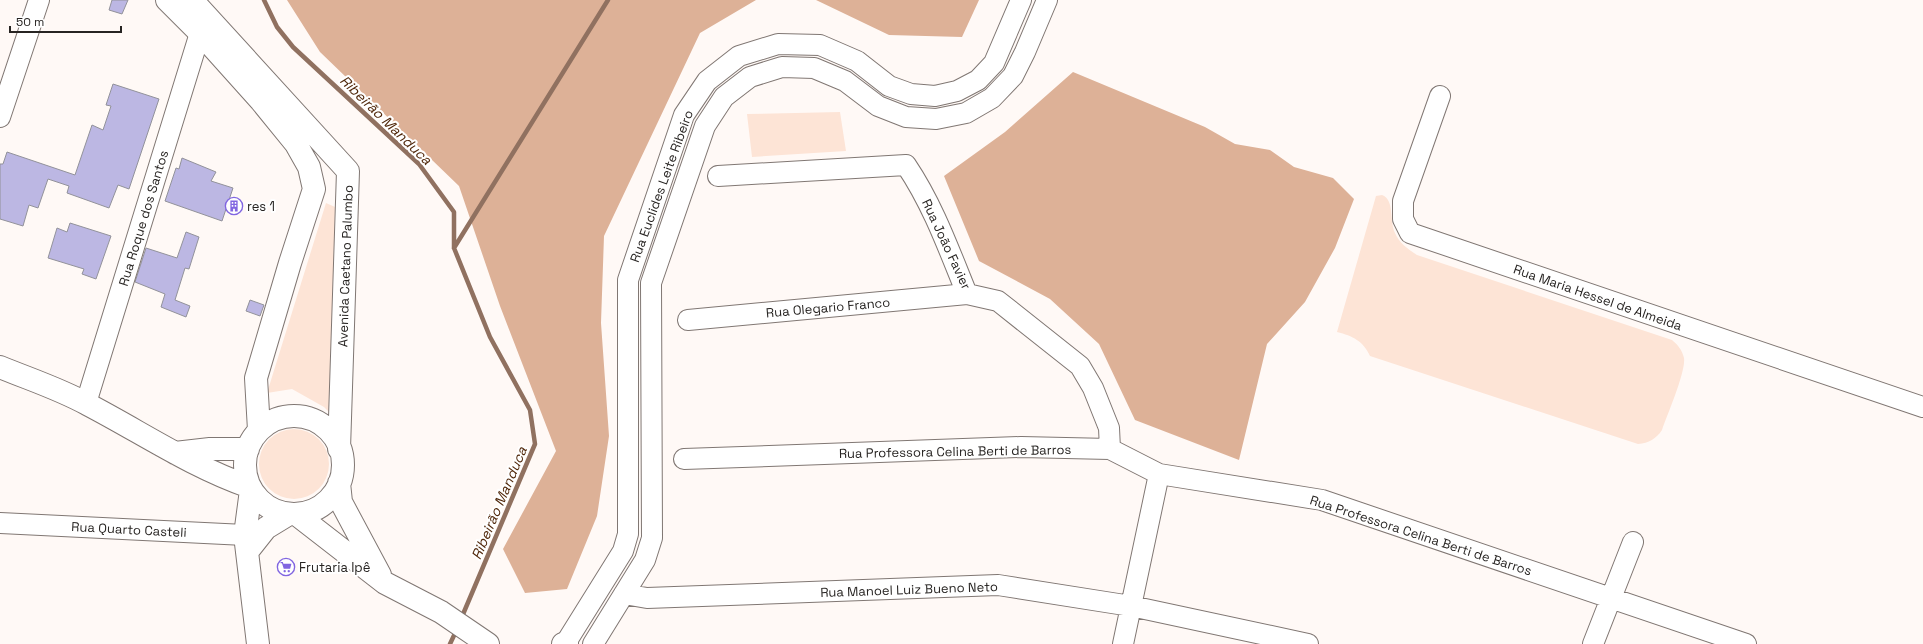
<svg xmlns="http://www.w3.org/2000/svg" width="1923" height="644" font-family="'Space Grotesk',sans-serif">
  <style>
    .green { fill: #fde4d6 }
    .forest { fill: #ddb197 }
    .lines { fill: none; stroke-linecap: round; stroke-linejoin: round }
    .stream { stroke: #907160; stroke-width: 4.5 }
    .building { fill: #bcb7e3; stroke: #92929a }
    .minor-casing { stroke: #807773; stroke-width: 22 }
    .major-casing { stroke: #807773; stroke-width: 24 }
    .minor { stroke: #fff; stroke-width: 20 }
    .major { stroke: #fff; stroke-width: 22 }
    .labels { text-anchor: middle; stroke-width: 4; stroke-linejoin: round; paint-order: stroke }
    .street-label { font-size: 13px; fill: #272422; stroke: #fff }
    .poi-label { font-size: 13px; fill: #272422; stroke: #fff; text-anchor: start }
    .water-label { font-size: 14px; font-style: italic; fill: #50270a; stroke: #fff }
  </style>
  <rect width="100%" height="100%" fill="#fff9f6"/>
  <!-- green -->
  <path class="green" d="M840,112L846,151L752,157L747,114Z
    M1382,195C1395,200 1389,220 1395,233C1399,243 1408,249 1417,255L1672,340C1678,345 1682,350 1684,358C1686,372 1667,415 1662,430C1656,439 1649,443 1638,444L1370,356C1363,341 1353,336 1337,332L1376,196Z
    M326,203L335,207L329,412L324,407L292,389L267,393Z
    M259 464a35 35 0 1 1 70 0a35 35 0 1 1-70 0Z"/>
  <!-- forest -->
  <path class="forest" d="M287,0H756L700,33L604,236L601,323L609,436L597,516L567,589L525,593L503,549L556,451L500,306L459,186L320,52Z
    M816,0H979L962,37L889,35Z
    M1073,72L1205,127L1235,144L1270,150L1294,167L1333,178L1354,199L1335,248L1305,302L1267,344L1239,460L1135,420L1099,344L1050,299L979,261L944,176L1005,132Z"/>
  <g class="lines">
    <!-- stream -->
    <path class="stream" d="M264,0L277,27L293,47L419,164L454,212V248L490,337L530,410L535,444L461,619
      M454,248L608,0
      M450,644L457,629"/>
  </g>
  <!-- building -->
  <path class="building" d="M112,0H128L122,14L109,10Z
    M113,84L159,99L129,189L118,185L109,208L67,193L69,186L48,179L38,208L29,205L23,226L0,219V164H3L7,152L75,175L92,125L103,130L111,106L106,105Z
    M182,158L216,172L211,181L233,188L222,221L165,201L176,168L179,169Z
    M70,223L111,236L96,279L82,274L84,269L48,258L57,228L67,232Z
    M186,232L199,237L189,269L185,268L175,300L190,306L186,317L161,307L165,294L135,282L146,248L177,258Z
    M250,300L264,305L260,316L246,311Z"/>
  <g class="lines">
    <defs>
      <path id="minor" d="M1440,96L1403,201V219L1410,233L1923,407
        M0,117L39,0
        M718,176L906,165C933,205 949,250 967,294L998,301L1080,366L1093,388L1109,428L1110,449
        M688,320L967,294
        M86,403L200,33
        M684,459L1021,447L1110,449L1159,474L1322,500L1746,644
        M0,523L245,535L258,538
        M624,594L647,598L998,585L1131,606L1308,644
        M565,644L623,551L628,534V280L684,115L707,81L739,56L778,44L820,45L857,61L889,86L911,94L935,96L957,91L978,80L994,63L1021,0
        M593,644L645,560L652,538L651,283L705,126L724,97L750,77L782,67L814,68L845,81L878,106L906,117L936,119L966,113L992,98L1013,76L1025,52L1047,0
        M1123,644L1159,474
        M1593,644L1633,542"/>
      <path id="major" d="M167,0L200,33L261,101L296,144L309,167L314,189L290,263L256,378L259,430
        M192,0L348,171L339,449
        M0,367C29,379 60,389 87,404C141,432 192,467 250,487
        M245 465a49 49 0 1 1 98 0a49 49 0 1 1-98 0Z
        M175,453L210,449H248
        M339,483L341,502L380,575
        M251,490L245,535L258,644
        M296,514L385,583L441,612L488,644
        M247,552L266,528L289,514
        M563,644L567,643"/>
    </defs>
    <!-- minor casing -->
    <use href="#minor" class="minor-casing"/>
    <!-- major casing -->
    <use href="#major" class="major-casing"/>
    <!-- minor -->
    <use href="#minor" class="minor"/>
    <!-- major -->
    <use href="#major" class="major"/>
  </g>
  <!-- icons -->
  <defs>
    <symbol id="building-ring" viewBox="-11 -11 22 22"><circle r="9.5" fill="#fff" stroke="#8166e1" stroke-width="1.5"/><path d="M-4-6H4V6H1V3H-1V6H-4ZM-2.5-4.3h1.7v1.8h-1.7ZM.8-4.3h1.7v1.8H.8ZM-2.5-1h1.7V.8h-1.7ZM.8-1h1.7V.8H.8Z" fill="#8166e1"/></symbol>
    <symbol id="supermarket-ring" viewBox="-11 -11 22 22"><circle r="9.5" fill="#fff" stroke="#8166e1" stroke-width="1.5"/><path d="M-6-5.5h2.5l.6 2H6L4.5 2H-2.5L-4.4-4H-6ZM-1.5 3.2a1.3 1.3 0 1 0 .1 0ZM3 3.2a1.3 1.3 0 1 0 .1 0Z" fill="#8166e1"/></symbol>
  </defs>
  <g fill-rule="evenodd">
    <use href="#building-ring" x="224" y="196" width="20" height="20"/>
    <use href="#supermarket-ring" x="276" y="557" width="20" height="20"/>
  </g>
  <g class="labels">
    <!-- street labels -->
    <g class="street-label">
      <text transform="translate(661 186) rotate(-70)" y="5">Rua Euclides Leite Ribeiro</text>
      <text transform="translate(143 218) rotate(-73)" y="5">Rua Roque dos Santos</text>
      <text transform="translate(947 244) rotate(65)" y="5">Rua João Favier</text>
      <text transform="translate(345 266) rotate(-88)" y="5">Avenida Caetano Palumbo</text>
      <text transform="translate(1598 297) rotate(19)" y="5">Rua Maria Hessel de Almeida</text>
      <text transform="translate(828 307) rotate(-5)" y="5">Rua Olegario Franco</text>
      <text transform="translate(955 451) rotate(-1)" y="5">Rua Professora Celina Berti de Barros</text>
      <text transform="translate(129 529) rotate(3)" y="5">Rua Quarto Casteli</text>
      <text transform="translate(1421 535) rotate(18)" y="5">Rua Professora Celina Berti de Barros</text>
      <text transform="translate(909 589) rotate(-2)" y="5">Rua Manoel Luiz Bueno Neto</text>
    </g>
    <!-- poi labels -->
    <g class="poi-label">
      <text x="247" y="211">res 1</text>
      <text x="299" y="572">Frutaria Ipê</text>
    </g>
    <!-- water labels -->
    <g class="water-label">
      <text transform="translate(386 120) rotate(44)" y="5">Ribeirão Manduca</text>
      <text transform="translate(499 503) rotate(-67)" y="5">Ribeirão Manduca</text>
    </g>
  </g>
  <!-- scale -->
  <path d="M10 26v6h111v-6" fill="none" stroke="#272422" stroke-width="2"/>
  <text x="16" y="26" font-size="12" fill="#272422" stroke="#ffffff" stroke-width="3" paint-order="stroke">50 m</text>
</svg>
